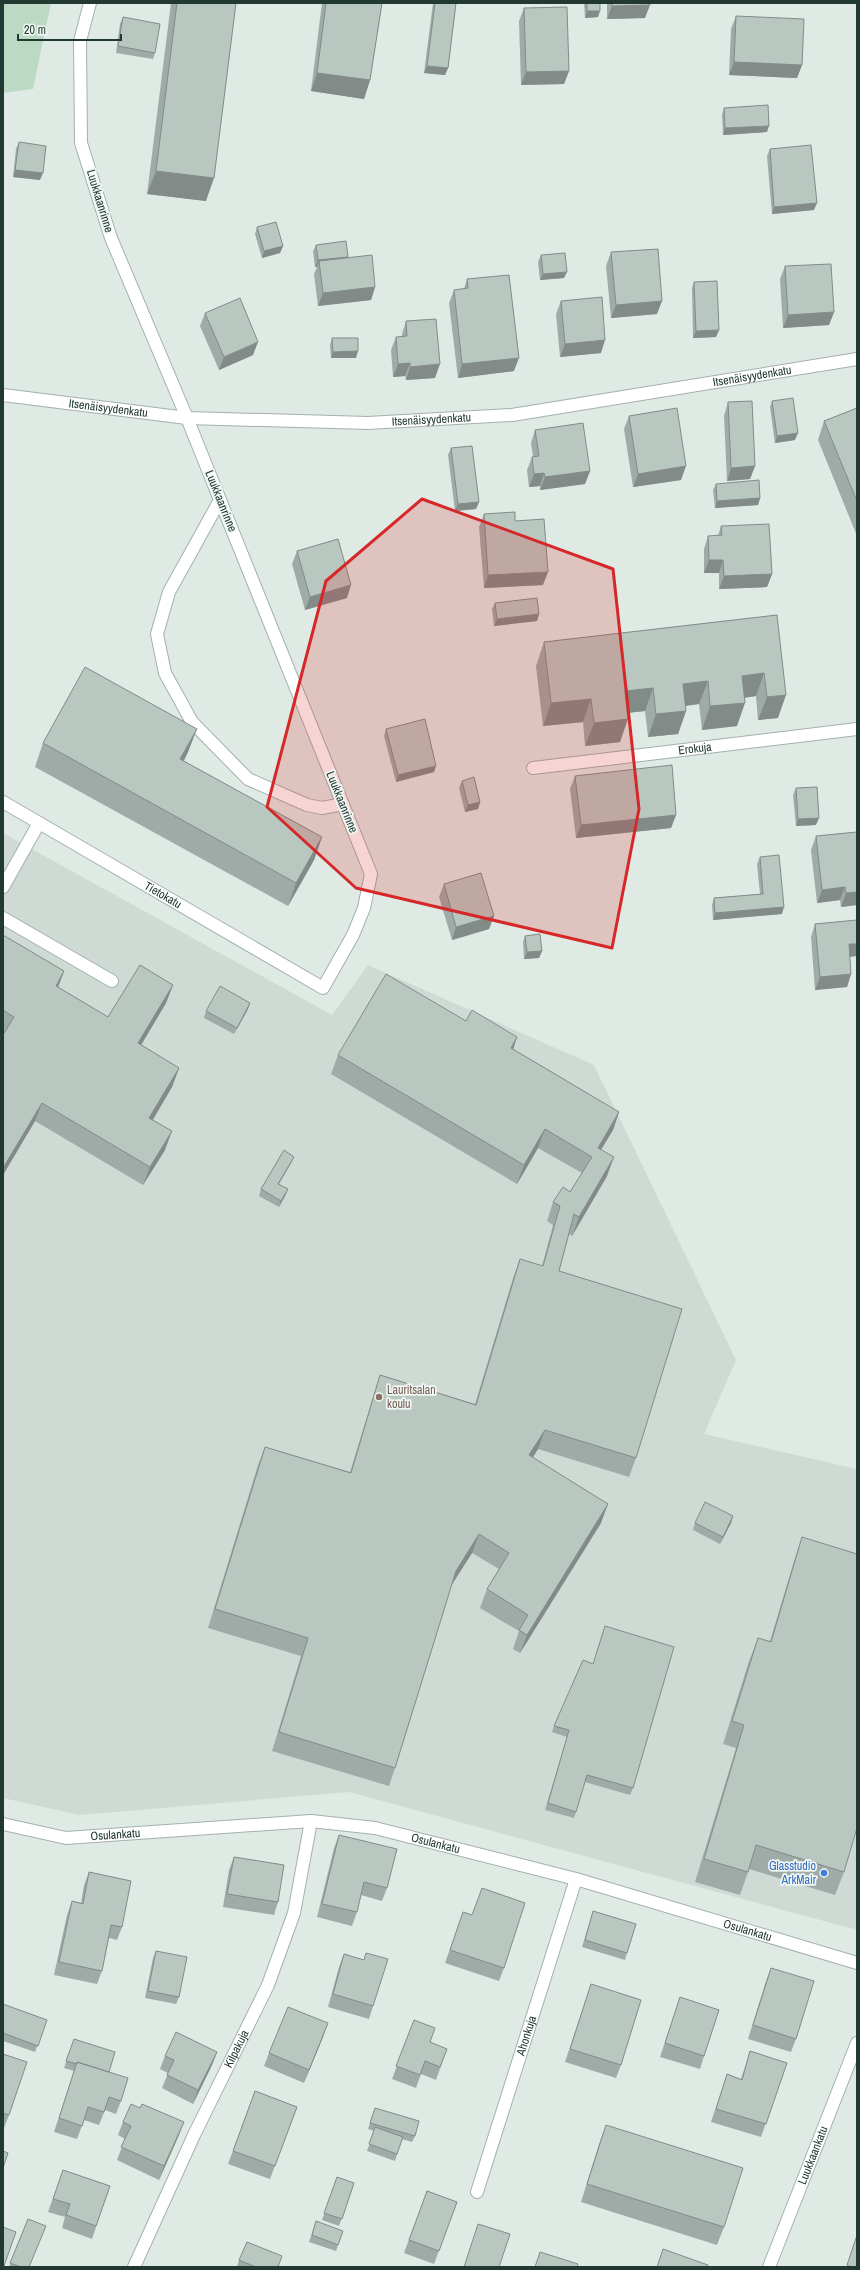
<svg xmlns="http://www.w3.org/2000/svg" width="860" height="2270" font-family="'Archivo Narrow',sans-serif">
  <style>
    .built { fill: #cfdad4 }
    .green { fill: #bbd9c3 }
    .lines { fill: none; stroke-linecap: round; stroke-linejoin: round }
    .minor-casing { stroke: #a3b1ac; stroke-width: 14 }
    .minor { stroke: #fff; stroke-width: 12 }
    .wall { fill: #9faba6 }
    .shaded-wall { fill: #828b87 }
    .building { fill: #b9c7c1; stroke: #828b87 }
    .marked { fill: #d62828; fill-opacity: 0.2; stroke: #d62828; stroke-width: 3; stroke-linejoin: round }
    .education-dot { fill: #8d6e63; stroke: #f0f7f4; stroke-width: 1.5 }
    .shop-dot { fill: #3f7fe0; stroke: #f0f7f4; stroke-width: 1.5 }
    .labels { text-anchor: middle; stroke-width: 3.5; stroke-linejoin: round; paint-order: stroke }
    .street-label { font-size: 12px; fill: #223932; stroke: #f0f7f4 }
    .education-label { font-size: 12px; fill: #785e54; stroke: #f0f7f4; text-anchor: start }
    .shop-label { font-size: 12px; fill: #366cbe; stroke: #f0f7f4; text-anchor: end }
  </style>
  <rect width="100%" height="100%" fill="#e0eae5"/>
  <!-- built -->
  <path class="built" d="M3,833L332,1015L368,965L594,1065L736,1360L704,1434L857,1469V1930L349,1792L80,1815L3,1798Z"/>
  <!-- green -->
  <path class="green" d="M3,3H51L33,89L3,93Z"/>
  <g class="lines">
    <defs>
      <g id="minor">
        <path id="s1" d="M3,395L187,418L368,423L512,415L857,359"/>
        <path d="M220,500L169,592L157,634L165,673L192,722L248,779L307,805L322,808L343,804"/>
        <path id="s2" d="M533,768L857,729"/>
        <path id="s3" d="M3,802L323,988L353,935L364,908L371,874L187,418L111,238L81,143L80,41L90,3"/>
        <path d="M3,887L39,823"/>
        <path d="M3,918L112,981"/>
        <path id="s4" d="M3,1824L66,1838L311,1821L375,1828L576,1879L857,1963"/>
        <path id="s5" d="M477,2192L576,1879"/>
        <path id="s6" d="M134,2267L194,2135L268,1985L294,1913L311,1821"/>
        <path id="s7" d="M769,2267L857,2043"/>
      </g>
    </defs>
    <!-- minor casing -->
    <use href="#minor" class="minor-casing"/>
    <!-- minor -->
    <use href="#minor" class="minor"/>
  </g>
  <!-- wall -->
  <path class="wall" d="M171,3H236L206,201L147,194Z
    M322,3H382L370,80L364,99L311,91Z
    M433,3H456L448,68L445,75L424,73Z
    M584,3H600L598,17L585,18Z
    M607,3H650L645,18L607,19Z
    M524,8L569,71L564,84L521,85L519,21Z
    M736,16L802,65L797,78L729,75L731,29Z
    M123,17L155,53L153,59L116,53L120,24Z
    M724,108L767,132L723,135L722,115Z
    M19,142L40,180L13,177L16,149Z
    M770,149L814,210L772,214L767,156Z
    M257,227L283,246L280,253L262,258L255,234Z
    M316,245L348,257L375,287L371,300L318,306L314,274L317,267H315L313,251Z
    M611,252L657,314L611,318L606,266Z
    M541,255L564,278L540,280L538,262Z
    M785,266L834,312L829,325L783,328L780,279Z
    M467,279L514,371L458,378L449,303L454,290L464,289Z
    M694,282L719,330L716,337L693,338L692,288Z
    M561,301L601,353L560,357L556,314Z
    M205,313L253,355L219,370L200,326Z
    M406,321L435,378L406,380L405,376L393,377L391,350L396,337H402V334Z
    M332,338L356,358H331L330,345Z
    M772,401L795,440L775,443L770,407Z
    M728,402L755,466L750,479L727,481L724,416Z
    M857,408V536L818,440L824,421Z
    M629,416L681,480L633,487L624,429Z
    M535,430L590,471L585,484L540,490V486L529,487L527,470L532,457H533L531,443Z
    M451,448L479,502L476,509L455,511L448,455Z
    M716,484L760,498L758,505L715,508L713,490Z
    M484,514L515,521L543,585L484,588L479,527Z
    M721,526L772,574L767,587L719,589V573H704V549L708,536H718Z
    M297,551L347,598L305,610L292,564Z
    M495,603L539,614L537,621L494,626L492,609Z
    M777,615L778,718L758,720L756,696L744,698L737,726L702,730L699,704L686,706V711L678,734L648,737L645,711L627,713L620,742L585,746L583,722L543,726L536,666L544,642Z
    M386,729L434,772L396,782L384,736Z
    M43,743L188,752L184,761L322,837L314,860L288,906L35,767Z
    M575,776L676,815L671,828L576,838L570,789Z
    M462,781L480,802L478,809L465,812L459,788Z
    M796,788L816,825L796,826L793,795Z
    M857,832V905L841,907L840,900L817,903L811,850L816,836Z
    M760,857L782,914L713,920L712,905L714,898L760,894L757,864Z
    M444,884L494,916L489,929L452,940L439,897Z
    M857,920V956L850,957L851,974L847,987L815,990L811,937L815,924Z
    M3,935L64,971L58,987L108,1017L173,985L166,1003L141,1045L179,1068L172,1087L153,1120L165,1150L143,1185L35,1121L3,1175V1035L4,1034L3,1033Z
    M525,936L542,951L539,958L524,959L523,942Z
    M250,1003L248,1009L234,1034L204,1018L206,1011Z
    M466,1021L517,1037L513,1049L619,1112L613,1130L601,1150L607,1176L572,1236L569,1234L559,1271L636,1458L629,1477L538,1449L533,1457L601,1523L520,1653L513,1649L519,1631L480,1608L487,1589L499,1569L472,1553L451,1586L395,1768L389,1786L272,1751L301,1656L208,1628L258,1465L265,1447L350,1472L374,1394L380,1375L475,1404L513,1278L520,1259L542,1266L553,1225L547,1221L553,1202L570,1192L582,1173L538,1148L517,1184L331,1074L338,1055Z
    M294,1157L291,1163L279,1184L288,1189L285,1196L279,1207L259,1196L261,1189Z
    M733,1516L731,1523L720,1544L693,1530L695,1523Z
    M802,1537L844,1872L835,1895L749,1869L740,1895L695,1882L736,1748L723,1744L749,1661L758,1638L770,1641L794,1561Z
    M605,1626L633,1788L630,1795L585,1782L574,1818L545,1810L567,1737L552,1732L554,1726L593,1664Z
    M339,1835L387,1888L382,1901L361,1895L357,1912L352,1926L317,1917L334,1848Z
    M234,1857L278,1902L274,1915L223,1907L229,1870Z
    M89,1872L122,1927L117,1940L109,1938L102,1971L97,1984L54,1975L67,1915L72,1901L81,1903L84,1885Z
    M593,1911L627,1953L625,1960L582,1947Z
    M463,1912L504,1968L499,1981L445,1963Z
    M156,1951L179,1997L176,2004L145,1998L153,1958Z
    M344,1954L364,1960L373,2006L369,2019L328,2007L339,1967Z
    M771,1968L796,2039L791,2052L748,2039L766,1981Z
    M591,1984L621,2065L616,2078L565,2062Z
    M680,1997L704,2056L700,2069L660,2057Z
    M3,2004L47,2020L35,2052L3,2041Z
    M414,2020L430,2042L447,2049L436,2080L421,2074L416,2088L392,2079Z
    M323,2037L304,2083L264,2066L269,2053Z
    M74,2039L109,2072L121,2101L116,2114L105,2110L99,2125L84,2120L77,2139L54,2132L74,2071L64,2068Z
    M750,2051L787,2063L761,2137L711,2122L727,2074L741,2079L746,2064Z
    M217,2052L212,2065L193,2104L162,2088L168,2073L160,2069L165,2056Z
    M3,2054L9,2115L4,2128L3,2127Z
    M255,2091L297,2107L270,2179L228,2164Z
    M375,2108L415,2136L412,2142L402,2139L395,2161L367,2151L374,2131L368,2129Z
    M123,2122L179,2135L159,2180L117,2160L125,2139L118,2135Z
    M606,2125L724,2227L717,2245L581,2202L599,2144Z
    M63,2170L110,2186L92,2239L62,2228L65,2217L48,2212Z
    M337,2177L354,2183L339,2226L322,2220Z
    M427,2191L457,2202L434,2264L404,2253Z
    M28,2219L30,2267H9Z
    M316,2221L343,2231L336,2251L309,2242Z
    M239,2260L278,2267H237Z"/>
  <!-- shaded-wall -->
  <path class="shaded-wall" d="M650,5L645,18L607,19L612,6Z
    M587,11H600L598,17L585,18Z
    M734,62L802,65L797,78L729,75Z
    M427,66L448,68L445,75L424,73Z
    M569,71L564,84L521,85L526,72Z
    M317,73L370,80L364,99L311,91Z
    M769,126L767,132L723,135L725,128Z
    M15,170L43,173L40,180L13,177Z
    M156,171L214,178L206,201L147,194Z
    M817,203L814,210L772,214L774,207Z
    M283,246L280,253L262,258L264,251Z
    M348,257L346,264L319,261L317,267H315L318,260Z
    M567,272L564,278L540,280L543,274Z
    M375,287L371,300L318,306L323,293Z
    M662,301L657,314L611,318L616,305Z
    M834,312L829,325L783,328L788,315Z
    M719,330L716,337L693,338L696,331Z
    M605,340L601,353L560,357L565,344Z
    M258,342L253,355L219,370L224,357Z
    M358,351L356,358H331L333,352Z
    M519,358L514,371L458,378L462,364Z
    M410,363L405,376L393,377L398,364Z
    M440,364L435,378L406,380L410,367Z
    M798,433L795,440L775,443L777,436Z
    M686,466L681,480L633,487L638,474Z
    M755,466L750,479L727,481L731,468Z
    M590,471L585,484L540,490L545,477Z
    M544,473L540,486L529,487L534,474Z
    M760,498L758,505L715,508L717,501Z
    M479,502L476,509L455,511L458,504Z
    M709,560H723L719,573H704Z
    M548,572L543,585L484,588L488,575Z
    M772,574L767,587L719,589L724,576Z
    M351,585L347,598L305,610L310,597Z
    M539,614L537,621L494,626L497,619Z
    M764,673L756,696L734,699L742,676Z
    M708,681L699,704L674,707L683,684Z
    M653,688L645,711L616,714L625,691Z
    M786,695L778,718L758,720L767,697Z
    M591,699L583,722L543,726L551,703Z
    M745,703L737,726L702,730L710,706Z
    M686,711L678,734L648,737L656,714Z
    M628,719L620,742L585,746L594,723Z
    M197,729L188,752L172,782L180,759Z
    M436,766L434,772L396,782L398,775Z
    M480,802L478,809L465,812L468,805Z
    M676,815L671,828L576,838L581,825Z
    M819,818L816,825L796,826L798,819Z
    M322,837L314,860L288,906L296,883Z
    M845,887L840,900L817,903L822,890Z
    M857,892V905L841,907L846,893Z
    M784,907L782,914L713,920L715,913Z
    M494,916L489,929L452,940L456,927Z
    M849,944H857V956L844,957Z
    M542,951L539,958L524,959L527,952Z
    M64,971L57,990L56,986Z
    M851,974L847,987L815,990L820,977Z
    M173,985L166,1003L131,1062L138,1043Z
    M250,1003L248,1009L234,1034L237,1028Z
    M517,1037L511,1056V1048Z
    M179,1068L172,1087L143,1136L149,1118Z
    M42,1103L35,1121L3,1175V1168Z
    M619,1112L613,1130L591,1166L598,1148Z
    M545,1129L538,1148L517,1184L524,1165Z
    M172,1131L165,1150L143,1185L150,1167Z
    M294,1157L291,1163L275,1190L278,1184Z
    M614,1157L607,1176L572,1236L579,1217Z
    M288,1189L285,1196L279,1207L281,1201Z
    M545,1430L538,1449L522,1474L529,1455Z
    M608,1504L601,1523L520,1653L527,1635Z
    M733,1516L731,1523L720,1544L723,1537Z
    M479,1534L472,1553L449,1589L456,1571Z
    M328,2023L323,2037L304,2083L309,2070Z
    M217,2052L212,2065L193,2104L198,2090Z
    M184,2122L179,2135L159,2180L164,2166Z"/>
  <!-- building -->
  <path class="building" d="M177,3H236L214,178L156,171Z
    M326,3H382L370,80L317,73Z
    M435,3H456L448,68L427,66Z
    M587,3H600V11H587Z
    M612,3H650V5L612,6Z
    M567,7L569,71L526,72L524,8Z
    M736,16L804,19L802,65L734,62Z
    M123,17L160,24L155,53L118,46Z
    M768,105L769,126L725,128L724,108Z
    M19,142L46,146L43,173L15,170Z
    M811,145L817,203L774,207L770,149Z
    M276,222L283,246L264,251L257,227Z
    M346,241L348,257L318,260L316,245Z
    M658,249L662,301L616,305L611,252Z
    M565,253L567,272L543,274L541,255Z
    M372,255L375,287L323,293L319,261Z
    M831,264L834,312L788,315L785,266Z
    M509,275L519,358L462,364L454,290L468,288L467,279Z
    M717,281L719,330L696,331L694,282Z
    M602,297L605,340L565,344L561,301Z
    M240,298L258,342L224,357L205,313Z
    M436,319L440,364L410,367V363L398,364L396,337L407,336L406,321Z
    M332,338H358V351L333,352Z
    M793,398L798,433L777,436L772,401Z
    M752,401L755,466L731,468L728,402Z
    M677,408L686,466L638,474L629,416Z
    M857,408V501L824,421Z
    M583,423L590,471L545,477L544,473L534,474L532,457L539,456L535,430Z
    M472,446L479,502L458,504L451,448Z
    M759,480L760,498L717,501L716,484Z
    M515,512V521L544,519L548,572L488,575L484,514Z
    M769,524L772,574L724,576L723,560H709L708,536L722,535L721,526Z
    M338,539L351,585L310,597L297,551Z
    M537,598L539,614L497,619L495,603Z
    M777,615L786,695L767,697L764,673L742,676L745,703L710,706L708,681L683,684L686,711L656,714L653,688L625,691L628,719L594,723L591,699L551,703L544,642Z
    M85,667L197,729L180,759L322,837L296,883L43,743Z
    M425,719L436,766L398,775L386,729Z
    M672,765L676,815L581,825L575,776Z
    M474,777L480,802L468,805L462,781Z
    M817,787L819,818L798,819L796,788Z
    M857,832V892L846,893L845,887L822,890L816,836Z
    M779,855L784,907L715,913L714,898L763,894L760,857Z
    M481,873L494,916L456,927L444,884Z
    M857,920V944H849L851,974L820,977L815,924Z
    M540,934L542,951L527,952L525,936Z
    M3,935L64,971L56,986L108,1017L140,965L173,985L138,1043L179,1068L149,1118L172,1131L150,1167L42,1103L3,1168V1035L14,1017L3,1010Z
    M386,974L466,1021L472,1010L517,1037L511,1048L619,1112L598,1148L614,1157L579,1217L574,1214L559,1271L682,1309L636,1458L545,1430L529,1455L608,1504L527,1635L519,1630L528,1615L487,1589L509,1553L479,1534L456,1571L395,1768L279,1732L308,1638L215,1609L265,1447L351,1473L380,1375L476,1405L520,1259L543,1266L560,1206L553,1202L563,1187L570,1192L592,1157L545,1129L524,1165L338,1055Z
    M220,986L250,1003L237,1028L206,1011Z
    M284,1150L294,1157L278,1184L288,1189L281,1201L261,1189Z
    M705,1502L733,1516L723,1537L695,1523Z
    M802,1537L857,1554V1828L844,1872L756,1845L748,1872L704,1859L744,1725L732,1721L758,1638L771,1642Z
    M605,1626L674,1647L633,1788L587,1775L576,1812L548,1803L569,1730L554,1726L583,1660L593,1664Z
    M339,1835L397,1849L387,1888L364,1882L357,1912L322,1904Z
    M234,1857L284,1865L278,1902L227,1894Z
    M89,1872L131,1881L122,1927L111,1925L102,1971L59,1962L72,1901L83,1904Z
    M482,1888L525,1903L504,1968L450,1950L463,1912L472,1915Z
    M593,1911L636,1924L627,1953L585,1940Z
    M156,1951L187,1957L179,1997L148,1991Z
    M366,1953L388,1959L373,2006L333,1994L344,1954L364,1960Z
    M771,1968L814,1981L796,2039L753,2025Z
    M591,1984L641,2000L621,2065L570,2049Z
    M680,1997L719,2010L704,2056L665,2043Z
    M3,2004L47,2020L38,2046L3,2033Z
    M288,2007L328,2023L309,2070L269,2053Z
    M414,2020L435,2028L430,2042L447,2049L440,2067L425,2061L420,2075L396,2066Z
    M176,2032L217,2052L198,2090L167,2075L174,2060L165,2056Z
    M74,2039L115,2052L109,2072L77,2062V2064L66,2061Z
    M750,2051L787,2063L766,2124L716,2109L727,2074L742,2080Z
    M3,2054L27,2062L9,2115L3,2113Z
    M77,2062L128,2078L121,2101L109,2097L104,2112L88,2107L82,2126L59,2118Z
    M255,2091L297,2107L275,2166L233,2151Z
    M131,2104L140,2108L142,2104L184,2122L164,2166L121,2147L131,2126L123,2122Z
    M375,2108L419,2121L415,2136L370,2123Z
    M606,2125L743,2168L724,2227L587,2184Z
    M375,2127L403,2137L397,2154L369,2144Z
    M3,2151L8,2153L3,2168Z
    M63,2170L110,2186L96,2226L66,2215L70,2204L53,2199Z
    M337,2177L354,2183L342,2219L324,2213Z
    M427,2191L457,2202L439,2251L409,2240Z
    M28,2219L46,2226L29,2267H21L10,2263Z
    M316,2221L343,2231L338,2245L312,2235Z
    M478,2224L510,2234L499,2267H464Z
    M3,2227L16,2232L4,2266H3Z
    M857,2235V2267H851L847,2265Z
    M247,2242L282,2256L278,2267H256L239,2260Z
    M663,2249L708,2265V2267H657Z
    M540,2252L578,2264L577,2267H535Z"/>
  <!-- marked area -->
  <path class="marked" d="M422,499L613,569L639,809L612,948L356,888L267,807L326,581Z"/>
  <!-- markers -->
  <circle class="education-dot" cx="379" cy="1397" r="4"/>
  <circle class="shop-dot" cx="824" cy="1873" r="4"/>
  <g class="labels">
    <!-- street labels -->
    <g class="street-label">
      <text transform="translate(100 201) rotate(73)" y="4">Luukkaanrinne</text>
      <text dy="4" stroke="none"><textPath href="#s1" startOffset="754">Itsenäisyydenkatu</textPath></text>
      <text dy="4" stroke="none"><textPath href="#s1" startOffset="106">Itsenäisyydenkatu</textPath></text>
      <text dy="4" stroke="none"><textPath href="#s1" startOffset="430">Itsenäisyydenkatu</textPath></text>
      <text transform="translate(221 501) rotate(68)" y="4">Luukkaanrinne</text>
      <text dy="4" stroke="none"><textPath href="#s2" startOffset="163">Erokuja</textPath></text>
      <text transform="translate(342 802) rotate(68)" y="4">Luukkaanrinne</text>
      <text dy="4" stroke="none"><textPath href="#s3" startOffset="185">Tietokatu</textPath></text>
      <text dy="4" stroke="none"><textPath href="#s4" startOffset="114">Osulankatu</textPath></text>
      <text dy="4" stroke="none"><textPath href="#s4" startOffset="437">Osulankatu</textPath></text>
      <text dy="4" stroke="none"><textPath href="#s4" startOffset="761">Osulankatu</textPath></text>
      <text dy="4" stroke="none"><textPath href="#s5" startOffset="164">Ahonkuja</textPath></text>
      <text dy="4" stroke="none"><textPath href="#s6" startOffset="241">Kilpakuja</textPath></text>
      <text dy="4" stroke="none"><textPath href="#s7" startOffset="120">Luukkaankatu</textPath></text>
    </g>
    <!-- education labels -->
    <g class="education-label">
      <text x="387" y="1394">Lauritsalan<tspan x="387" dy="14">koulu</tspan></text>
    </g>
    <!-- shop labels -->
    <g class="shop-label">
      <text x="816" y="1870">Glasstudio<tspan x="816" dy="14">ArkMair</tspan></text>
    </g>
  </g>
  <!-- border -->
  <rect width="860" height="2270" fill="none" stroke="#223932" stroke-width="8"/>
  <!-- scale -->
  <path d="M18 34v6h103v-6" fill="none" stroke="#223932" stroke-width="2"/>
  <text x="24" y="34" font-size="12" fill="#223932" stroke="#f0f7f4" stroke-width="3" paint-order="stroke">20 m</text>
</svg>
